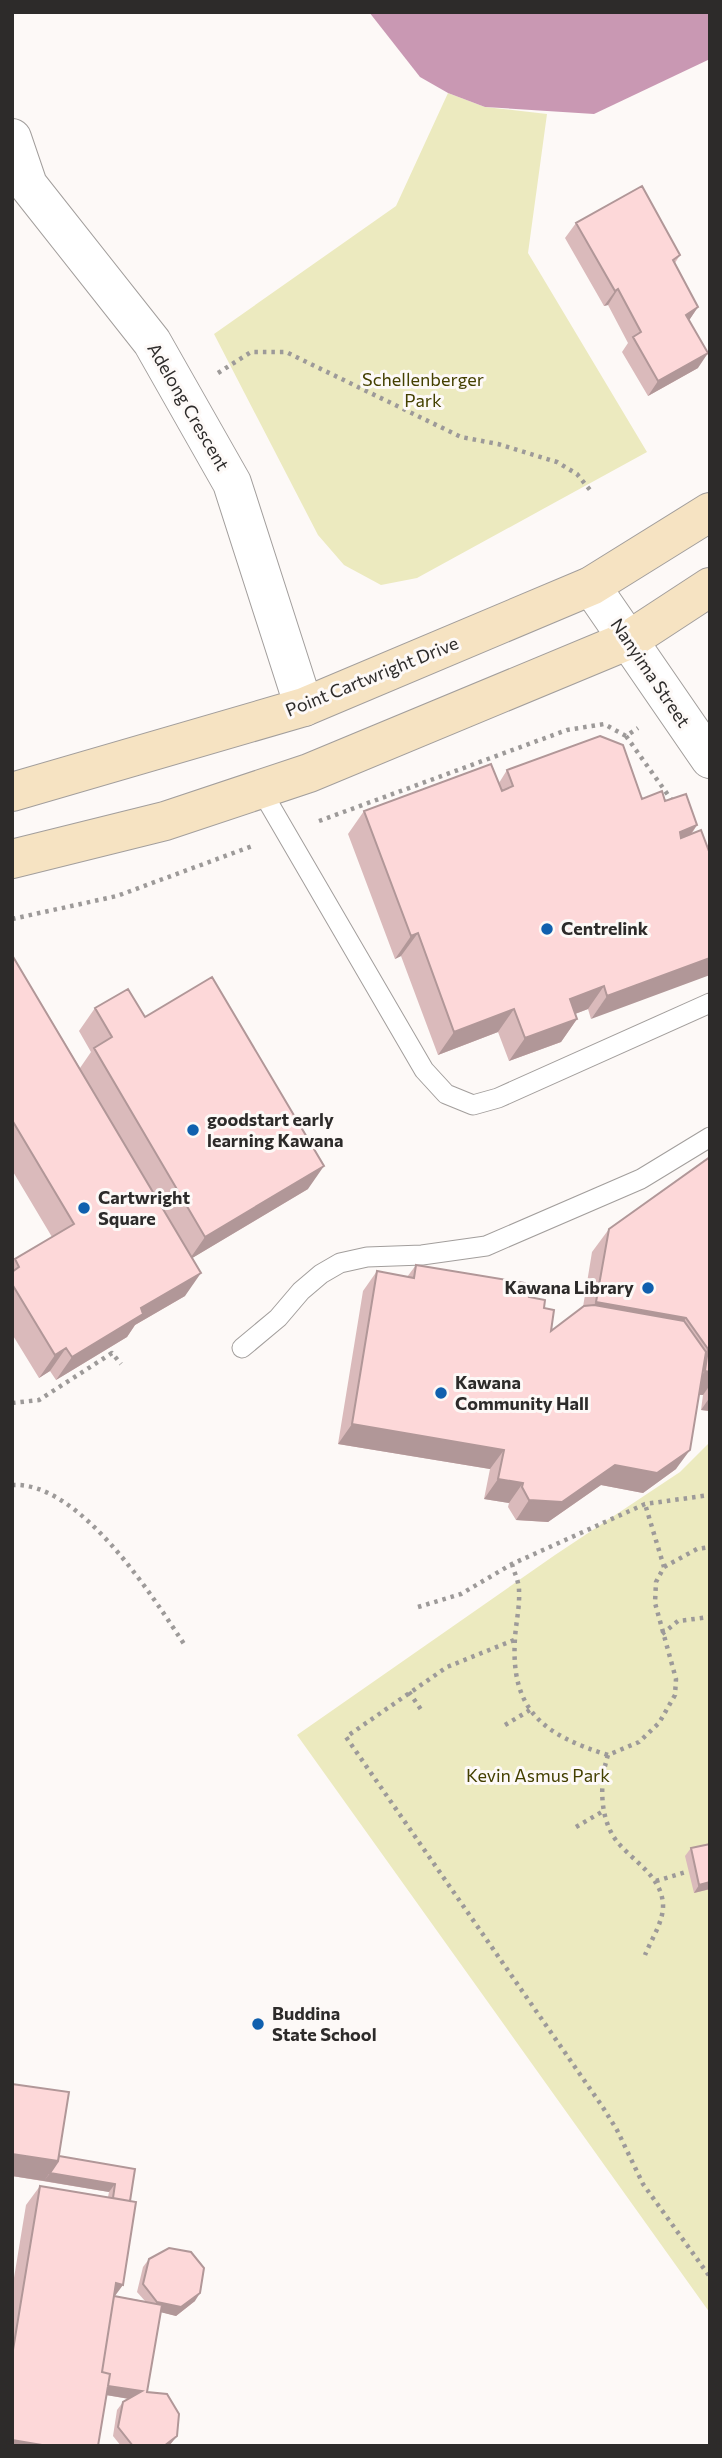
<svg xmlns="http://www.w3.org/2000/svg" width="722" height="2458" font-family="Commissioner,sans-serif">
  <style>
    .green { fill: #eceabf }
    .water { fill: #c998b3 }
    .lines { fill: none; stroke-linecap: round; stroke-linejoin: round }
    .service-casing { stroke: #a29e9c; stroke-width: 21 }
    .minor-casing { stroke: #a29e9c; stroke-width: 40 }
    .secondary-casing { stroke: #a29e9c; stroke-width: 40 }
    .path { stroke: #9d9a99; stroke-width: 4.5; stroke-dasharray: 3.5 5; stroke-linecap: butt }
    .service { stroke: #fff; stroke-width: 19 }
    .minor { stroke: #fff; stroke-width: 38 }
    .secondary { stroke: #f6e3c2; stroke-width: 38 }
    .wall { fill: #dababb }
    .shaded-wall { fill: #b19798 }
    .building { fill: #fdd8d9; stroke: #b19798; stroke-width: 2 }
    .poi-dot { fill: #1060ae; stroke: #fdf9f7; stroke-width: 2.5 }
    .labels { text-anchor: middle; stroke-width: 6; stroke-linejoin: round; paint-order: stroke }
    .park-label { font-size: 18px; fill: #444000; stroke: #fdf9f7 }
    .street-label { font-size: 18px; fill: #2d2b2a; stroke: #fdf9f7 }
    .poi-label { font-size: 18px; font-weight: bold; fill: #2d2b2a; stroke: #fdf9f7; text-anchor: start }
  </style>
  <rect width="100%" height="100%" fill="#fdf9f7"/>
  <!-- green -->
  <path class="green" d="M448,93L485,107L547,114L528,253L647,452L417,578L381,585L344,565L318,535L214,334L396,206Z
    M710,1442V2313L297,1735L555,1555L680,1472Z"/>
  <!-- water -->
  <path class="water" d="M369,12H710V59L594,114L485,107L448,93L420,77Z"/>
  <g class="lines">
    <defs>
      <path id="service" d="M261,790L424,1070L446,1094L473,1105L498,1098L710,1003
        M242,1348L278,1318L301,1291L321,1274L340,1263L367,1257L422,1255L486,1246L641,1179L710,1137"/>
      <path id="minor" d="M12,138L28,185L152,342L232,483L304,707
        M591,586L710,759"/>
      <path id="secondary" d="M12,792L304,707L591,586L710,512
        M12,859L165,821L309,773L629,640L710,587"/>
    </defs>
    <!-- service casing -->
    <use href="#service" class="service-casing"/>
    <!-- minor casing -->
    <use href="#minor" class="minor-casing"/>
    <!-- secondary casing -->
    <use href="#secondary" class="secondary-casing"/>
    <!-- path -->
    <path class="path" d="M218,373L251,352H286L461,437L498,444L557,462L577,474L590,490
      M626,736L673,802
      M319,821L567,730L604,724L626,736L638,728
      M12,919L117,896L255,845
      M12,1403L39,1400L112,1353L121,1364
      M12,1485C80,1481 153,1597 186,1647
      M512,1564C514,1572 519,1582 519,1590C520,1606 516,1622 515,1638C510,1711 544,1735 608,1755L639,1742L659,1723L675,1695L676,1679L655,1603L656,1582L664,1567L645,1504
      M664,1567L697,1549L710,1547
      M418,1607L461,1594L512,1564L645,1504L710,1495
      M662,1634L678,1621L710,1617
      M514,1640L447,1667L346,1737L602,2106L617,2130L643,2184L710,2277
      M409,1692L422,1711
      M505,1725L530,1710
      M608,1755C599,1783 599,1821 619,1844C636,1863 661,1877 663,1904C664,1921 651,1940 645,1955
      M576,1827L605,1810
      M656,1881L686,1872"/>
    <!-- service -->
    <use href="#service" class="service"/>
    <!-- minor -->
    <use href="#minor" class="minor"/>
    <!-- secondary -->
    <use href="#secondary" class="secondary"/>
  </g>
  <!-- wall -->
  <path class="wall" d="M576,223L680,255L675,263L698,307L689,320L698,368L648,396L622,352L628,343L608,305L604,306L565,238Z
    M507,770L642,799L665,801L697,825L691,835L710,854L591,1019L588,1009L575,1014L577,1019L561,1042L509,1061L498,1032L438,1055L401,956L395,959L348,834L364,811L499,783Z
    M12,955L80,1068L91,1052L79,1031L95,1008L145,1017L308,1189L192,1258L185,1296L135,1325L127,1337L56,1380L50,1371L39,1378L12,1334V1263L15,1259L52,1237L12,1170Z
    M710,1157V1411L701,1410L703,1395H698L676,1469L643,1493L601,1485L548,1522L516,1520L508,1507L509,1503L484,1499L490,1469L338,1444L363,1291L377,1271L407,1277L416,1265L529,1297L544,1308L551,1331L583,1307L592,1252L609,1229Z
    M691,1848L710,1889L694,1893L685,1856Z
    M12,2084L59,2156L135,2169L115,2296L145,2301L137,2292L143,2267L149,2259L195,2301L176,2316L161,2312L147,2392L177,2436L169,2446H121L113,2436L117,2410L123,2402L129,2399L106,2395L12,2446V2290L26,2205L40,2186L108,2197L109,2192L12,2176Z"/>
  <!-- shaded-wall -->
  <path class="shaded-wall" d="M618,289L608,305L604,306L615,291Z
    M698,307L688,322L686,315Z
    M708,353L698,368L648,396L658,381Z
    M697,825L681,848L680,832Z
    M418,933L401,956L395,959L411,936Z
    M710,958V975L591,1019L607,996Z
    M604,986L588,1009L554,1022L570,999Z
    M514,1009L498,1032L438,1055L454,1032Z
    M577,1019L561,1042L509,1061L525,1038Z
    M324,1166L308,1189L189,1260L205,1237Z
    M201,1273L185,1296L135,1325L127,1337L56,1380L72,1357L141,1308Z
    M596,1302L686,1318L670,1341L580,1325Z
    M66,1348L50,1371L39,1378L55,1355Z
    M705,1371L710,1372V1385L703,1395L689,1394Z
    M710,1397V1411L701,1410Z
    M352,1424L504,1450L490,1469L338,1444Z
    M690,1450L676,1469L643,1493L601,1485L548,1522L516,1520L529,1500L615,1465Z
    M498,1479L523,1483L509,1503L484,1499Z
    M710,1882V1889L694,1893L699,1885Z
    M12,2154L58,2161L44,2181L12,2176Z
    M50,2173L115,2184L109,2192L44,2181Z
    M116,2283L123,2285L109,2304Z
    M200,2293L195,2301L176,2316L152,2310L157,2302Z
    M94,2384L142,2391L136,2400L88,2392Z
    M177,2436L169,2446H164Z
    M12,2440L48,2446H12Z"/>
  <!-- building -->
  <path class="building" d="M642,186L680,255L673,260L698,307L686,315L708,353L658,381L633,337L641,332L618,289L615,291L576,223Z
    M600,736L623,745L642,799L662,791L665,801L686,794L697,825L680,832L681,838L701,830L710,854V958L607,996L604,986L570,999L577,1019L525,1038L514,1009L454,1032L418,933L411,936L364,811L491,764L502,791L513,786L507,770Z
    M12,955L201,1273L141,1308L143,1314L72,1357L66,1348L55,1355L12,1284V1272L19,1267L15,1259L74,1224L12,1120Z
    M212,977L324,1166L205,1237L94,1048L112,1037L95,1008L128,989L145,1017Z
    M710,1157V1372L705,1371L708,1349L686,1318L596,1302L609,1229Z
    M416,1265L531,1284L529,1297L545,1300L544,1308L554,1310L551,1331L584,1306L594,1305L684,1321L706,1352L690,1450L657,1473L615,1465L562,1502L529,1500L522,1487L523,1483L498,1479L504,1450L352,1424L377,1271L414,1278Z
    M710,1844V1882L699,1885L691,1848Z
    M12,2084L69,2092L58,2161L12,2154Z
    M59,2156L135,2169L130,2201L113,2198L115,2184L50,2173L58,2161Z
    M40,2186L136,2202L123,2285L116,2283L102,2372L110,2374L98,2446H48L12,2440V2356Z
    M169,2248L191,2252L204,2268L200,2293L181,2307L157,2302L143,2284L149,2259Z
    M114,2296L162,2305L147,2392L167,2394L179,2414L177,2436L164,2446H133L118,2427L123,2402L142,2391L108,2386L110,2374L102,2372Z"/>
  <!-- markers -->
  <g class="poi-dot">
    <circle cx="547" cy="929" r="7"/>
    <circle cx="193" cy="1130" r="7"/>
    <circle cx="84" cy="1208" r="7"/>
    <circle cx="648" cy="1288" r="7"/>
    <circle cx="441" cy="1393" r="7"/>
    <circle cx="258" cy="2024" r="7"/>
  </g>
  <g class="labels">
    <!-- park labels -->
    <g class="park-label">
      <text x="423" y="386">Schellenberger<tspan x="423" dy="21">Park</tspan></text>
      <text x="538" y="1782">Kevin Asmus Park</text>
    </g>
    <!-- street labels -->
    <g class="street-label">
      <text transform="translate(188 407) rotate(60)" y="6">Adelong Crescent</text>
      <text transform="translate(650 673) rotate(56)" y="6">Nanyima Street</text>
      <text transform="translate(372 677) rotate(-22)" y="6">Point Cartwright Drive</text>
    </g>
    <!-- poi labels -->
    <g class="poi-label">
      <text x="561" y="935">Centrelink</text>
      <text x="207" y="1126">goodstart early<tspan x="207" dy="21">learning Kawana</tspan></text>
      <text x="98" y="1204">Cartwright<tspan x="98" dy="21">Square</tspan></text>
      <text x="634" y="1294" text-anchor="end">Kawana Library</text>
      <text x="455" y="1389">Kawana<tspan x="455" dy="21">Community Hall</tspan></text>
      <text x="272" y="2020">Buddina<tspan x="272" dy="21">State School</tspan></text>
    </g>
  </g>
  <!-- border -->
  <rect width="722" height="2458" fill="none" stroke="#2d2b2a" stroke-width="28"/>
</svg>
